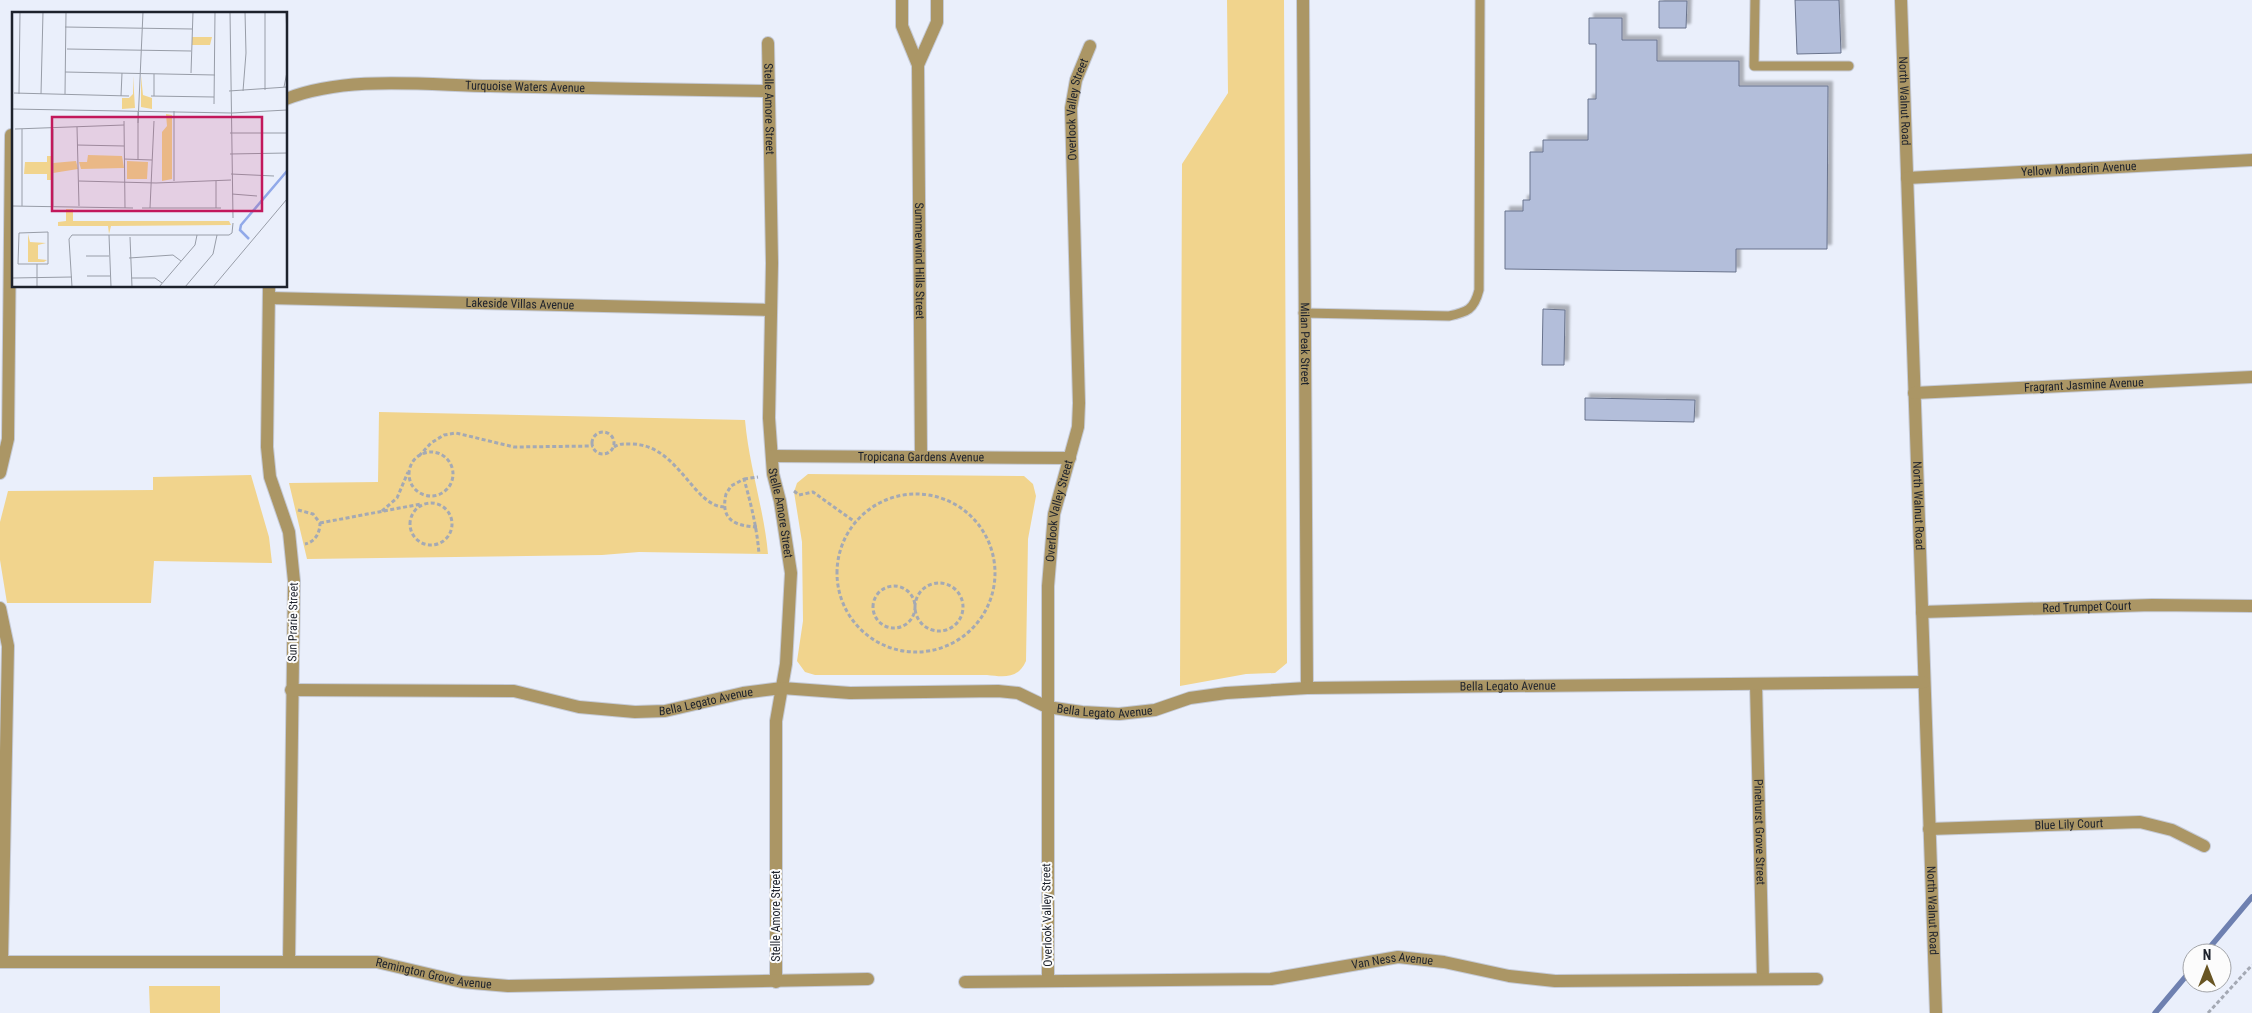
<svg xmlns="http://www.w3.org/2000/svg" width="2252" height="1013" font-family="'Roboto Condensed',sans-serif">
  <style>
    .green { fill: #f1d48d }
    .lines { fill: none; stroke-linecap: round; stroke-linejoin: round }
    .stream { stroke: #6e80b0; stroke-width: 5.5 }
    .building { fill: #b3beda; stroke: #69738c; filter: url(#shadow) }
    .service-casing { stroke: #c5cad6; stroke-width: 11 }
    .minor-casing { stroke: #c5cad6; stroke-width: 14 }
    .path { stroke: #a4a9b4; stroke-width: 3; stroke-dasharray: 4 2.5; stroke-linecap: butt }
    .service { stroke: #ab9665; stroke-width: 9 }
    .minor { stroke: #ab9665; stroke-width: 12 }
    .labels { text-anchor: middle; stroke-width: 4; stroke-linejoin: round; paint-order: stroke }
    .street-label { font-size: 12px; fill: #1d222c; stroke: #fcfcfc }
    .inset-river { fill: none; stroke: #91a9e9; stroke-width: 2.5 }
    .inset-road { fill: none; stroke: #989da8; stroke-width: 1 }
    .view { fill: #c2185b; fill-opacity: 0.15; stroke: #c2185b; stroke-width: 2.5 }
    .inset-edge { fill: none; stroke: #1d222c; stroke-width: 2.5 }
  </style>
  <defs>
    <filter id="shadow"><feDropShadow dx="4.5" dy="-4.5" stdDeviation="1" flood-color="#0004"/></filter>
  </defs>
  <rect width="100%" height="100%" fill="#eaeffb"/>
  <!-- green -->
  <path class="green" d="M1227,0H1284L1287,663L1275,673L1246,674L1180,686L1182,164L1228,93Z
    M379,412L745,420C749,466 764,509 768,554L639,552L602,555L307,559L289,483L378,482Z
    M808,474L1024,476L1033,484L1036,496L1028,539L1026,661C1018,679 1004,677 987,675H815L805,672L797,661L803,621L802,542L794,492L797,483Z
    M251,475L269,537L272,563L154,561L151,603H7L0,560V522L8,491L153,490V477Z
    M149,986H220V1013H150Z"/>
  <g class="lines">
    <!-- stream -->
    <path class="stream" d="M2205,953L2252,897
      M2155,1013L2192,969"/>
  </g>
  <!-- building -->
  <path class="building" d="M1795,0H1839L1841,53L1797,54Z
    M1659,1H1687L1686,28H1659Z
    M1589,18H1622V40H1657V61H1739V86H1828L1827,249H1736V272L1505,269V211H1523V200H1530V152H1543V140H1588V99H1596V44H1589Z
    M1543,309L1565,310L1564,365H1542Z
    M1585,398L1695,400L1694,422L1585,420Z"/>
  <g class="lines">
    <defs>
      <path id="service" d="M1755,0L1754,66H1849
        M1303,313L1449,316C1467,312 1474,310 1479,290L1480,0"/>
      <g id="minor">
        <path id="s1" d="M902,0V26L918,65L921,457"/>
        <path id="s2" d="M1303,0L1307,688"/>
        <path id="s3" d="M1901,0L1936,1013"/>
        <path id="s4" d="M768,43L772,263L769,418L773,474L780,501L791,573L786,664L776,721V982"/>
        <path d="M918,65L937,22V0"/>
        <path id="s5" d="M286,99C347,75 425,85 490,86C582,88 675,90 767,91"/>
        <path id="s6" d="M1907,178L2252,160"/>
        <path d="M269,286L267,447L270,477L289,532L294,581L289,962"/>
        <path id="s7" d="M269,298L771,310"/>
        <path id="s8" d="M1914,393L2252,377"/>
        <path id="s9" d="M772,456L1070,458"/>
        <path d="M0,473L8,439L11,135"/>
        <path d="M0,608L8,646L2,962"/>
        <path id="s10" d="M1922,612L2152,605L2252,606"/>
        <path id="s11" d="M1756,684L1763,979"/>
        <path id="s12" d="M291,690L514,691L579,707L635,712L665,711L743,693L782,688L850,693L998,691L1018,693L1047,707L1082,712L1119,714L1155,710L1190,698L1226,693L1307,688L1924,682"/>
        <path id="s13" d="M1929,829L2140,822L2172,830L2204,846"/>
        <path id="s14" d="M0,962H377L462,982L508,986L868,979"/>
        <path id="s15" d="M1048,981V586L1054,514L1078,427L1079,403L1071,108L1076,80L1090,46"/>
        <path id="s16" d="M965,982L1271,979L1398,957L1444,962L1509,976L1555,981L1817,979"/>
      </g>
    </defs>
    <!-- service casing -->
    <use href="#service" class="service-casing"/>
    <!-- minor casing -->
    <use href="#minor" class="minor-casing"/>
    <!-- path -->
    <path class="path" d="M592 443a11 11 0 1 1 22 0a11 11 0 1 1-22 0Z
      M614,447C620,443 625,444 632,444C679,445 693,507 725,507
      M409 474a22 22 0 1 1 44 0a22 22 0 1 1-44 0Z
      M419,456L431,443L444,435L456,433L514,447L593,446
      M744,479L758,477
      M794,491L799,495L813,492L855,522
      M837 573a79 79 0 1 1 158 0a79 79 0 1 1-158 0Z
      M410 524a21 21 0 1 1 42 0a21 21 0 1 1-42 0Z
      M298,510L313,514L320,523C320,533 315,542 305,544
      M382,511L397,498L408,472
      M320,523L421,504
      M757,527C735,526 720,520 726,494L731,486L744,479C751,504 757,528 759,554
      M915 607a24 24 0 1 1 48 0a24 24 0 1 1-48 0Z
      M873 607a21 21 0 1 1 42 0a21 21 0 1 1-42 0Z
      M2208,1013L2252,965"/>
    <!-- service -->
    <use href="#service" class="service"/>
    <!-- minor -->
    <use href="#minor" class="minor"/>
  </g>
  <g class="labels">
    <!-- street labels -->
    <g class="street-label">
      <text dy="4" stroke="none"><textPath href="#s5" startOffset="241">Turquoise Waters Avenue</textPath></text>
      <text dy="4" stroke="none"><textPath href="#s3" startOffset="101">North Walnut Road</textPath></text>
      <text dy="4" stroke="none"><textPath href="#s4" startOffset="66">Stelle Amore Street</textPath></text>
      <text dy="4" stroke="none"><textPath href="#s15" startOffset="876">Overlook Valley Street</textPath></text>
      <text dy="4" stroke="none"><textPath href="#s6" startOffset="172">Yellow Mandarin Avenue</textPath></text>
      <text dy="4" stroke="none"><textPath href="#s1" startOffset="264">Summerwind Hills Street</textPath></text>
      <text dy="4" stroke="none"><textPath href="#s7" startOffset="251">Lakeside Villas Avenue</textPath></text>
      <text dy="4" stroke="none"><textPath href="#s2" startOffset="344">Milan Peak Street</textPath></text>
      <text dy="4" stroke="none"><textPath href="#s8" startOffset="170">Fragrant Jasmine Avenue</textPath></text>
      <text dy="4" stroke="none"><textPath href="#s9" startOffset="149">Tropicana Gardens Avenue</textPath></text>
      <text dy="4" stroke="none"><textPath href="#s3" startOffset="506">North Walnut Road</textPath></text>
      <text dy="4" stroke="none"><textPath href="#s15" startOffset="471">Overlook Valley Street</textPath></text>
      <text dy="4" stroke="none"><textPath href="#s4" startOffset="471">Stelle Amore Street</textPath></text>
      <text dy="4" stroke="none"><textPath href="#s10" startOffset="165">Red Trumpet Court</textPath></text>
      <text transform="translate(293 622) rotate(-89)" y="4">Sun Prarie Street</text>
      <text dy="4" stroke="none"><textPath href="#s12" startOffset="1228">Bella Legato Avenue</textPath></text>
      <text dy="4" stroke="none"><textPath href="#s12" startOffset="418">Bella Legato Avenue</textPath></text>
      <text dy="4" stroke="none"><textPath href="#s12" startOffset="822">Bella Legato Avenue</textPath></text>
      <text dy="4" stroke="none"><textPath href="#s13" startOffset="140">Blue Lily Court</textPath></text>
      <text dy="4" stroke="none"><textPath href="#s11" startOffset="148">Pinehurst Grove Street</textPath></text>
      <text dy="4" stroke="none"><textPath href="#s3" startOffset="911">North Walnut Road</textPath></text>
      <text transform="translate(1047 915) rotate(-91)" y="4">Overlook Valley Street</text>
      <text transform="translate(776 916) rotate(-90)" y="4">Stelle Amore Street</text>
      <text dy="4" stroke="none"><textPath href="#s16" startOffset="429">Van Ness Avenue</textPath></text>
      <text dy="4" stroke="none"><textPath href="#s14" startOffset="435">Remington Grove Avenue</textPath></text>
    </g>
  </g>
  <!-- overview -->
  <g transform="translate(12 12)">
    <rect width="275" height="275" fill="#eaeffb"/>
    <path d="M180,25H200L198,33H180ZM121,64L123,96L110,97V86H117L121,82ZM129,64L131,83L140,86V97L129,95ZM154,102L160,103V167L150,169V120L155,114ZM76,143L110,144L112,156L69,157L67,150H75ZM35,144H39V168H35V162H12L13,150H35ZM64,149L66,157L41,161V151ZM115,149L136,150L135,167H115ZM54,197H61V209H217L219,213L99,214L97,222L96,214H46V210L54,209ZM16,222L18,230L34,231L26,233V247L35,248L32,250H16Z" fill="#f1d48d"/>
    <path class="inset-river" d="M237,227L228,218L229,213L275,159"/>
    <path class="inset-road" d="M218,0L221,206M274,0L275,24M53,15L180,17M55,37L179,39M53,60L203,63M179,61L181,0M272,75L275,60M253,78V0M217,79L275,75M231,79L234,41L233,0M2,81L117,84M7,82L8,0M29,82L31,0M53,82L54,0M109,84L110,61M139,84L202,85M142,84V62M202,92L203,0M0,97L220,101L275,98M126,99V147M162,99V169M112,109L113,196M126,111L131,0M65,115L67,194M3,117L112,113M218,121H275M65,133L112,134M218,142L275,141M112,147L140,148M219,162L262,164M67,169L144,171L219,168M204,169V196M220,182L245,184M0,194L121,196M10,194V117M41,194V117M130,196H209M138,196L142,109M36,220V252H6L7,221ZM97,223L99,275M118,225L120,275M74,244H97M117,246L161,243L169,249M25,252V275M75,264H98M0,266L60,265M119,266H143L150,271M60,275L57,227L60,223H217L220,221L221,211M147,275L183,233L185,223M173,275L201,242L205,223M201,275L275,187"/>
    <path class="view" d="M40,105H250V199H40Z"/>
    <rect width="275" height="275" class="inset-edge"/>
  </g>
  <!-- north arrow -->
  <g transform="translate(2207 968)"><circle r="24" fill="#fcfcfc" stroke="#a3a5a9"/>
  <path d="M0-4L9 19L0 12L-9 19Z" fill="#685523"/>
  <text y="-8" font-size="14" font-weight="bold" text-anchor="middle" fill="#1d222c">N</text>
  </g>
</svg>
